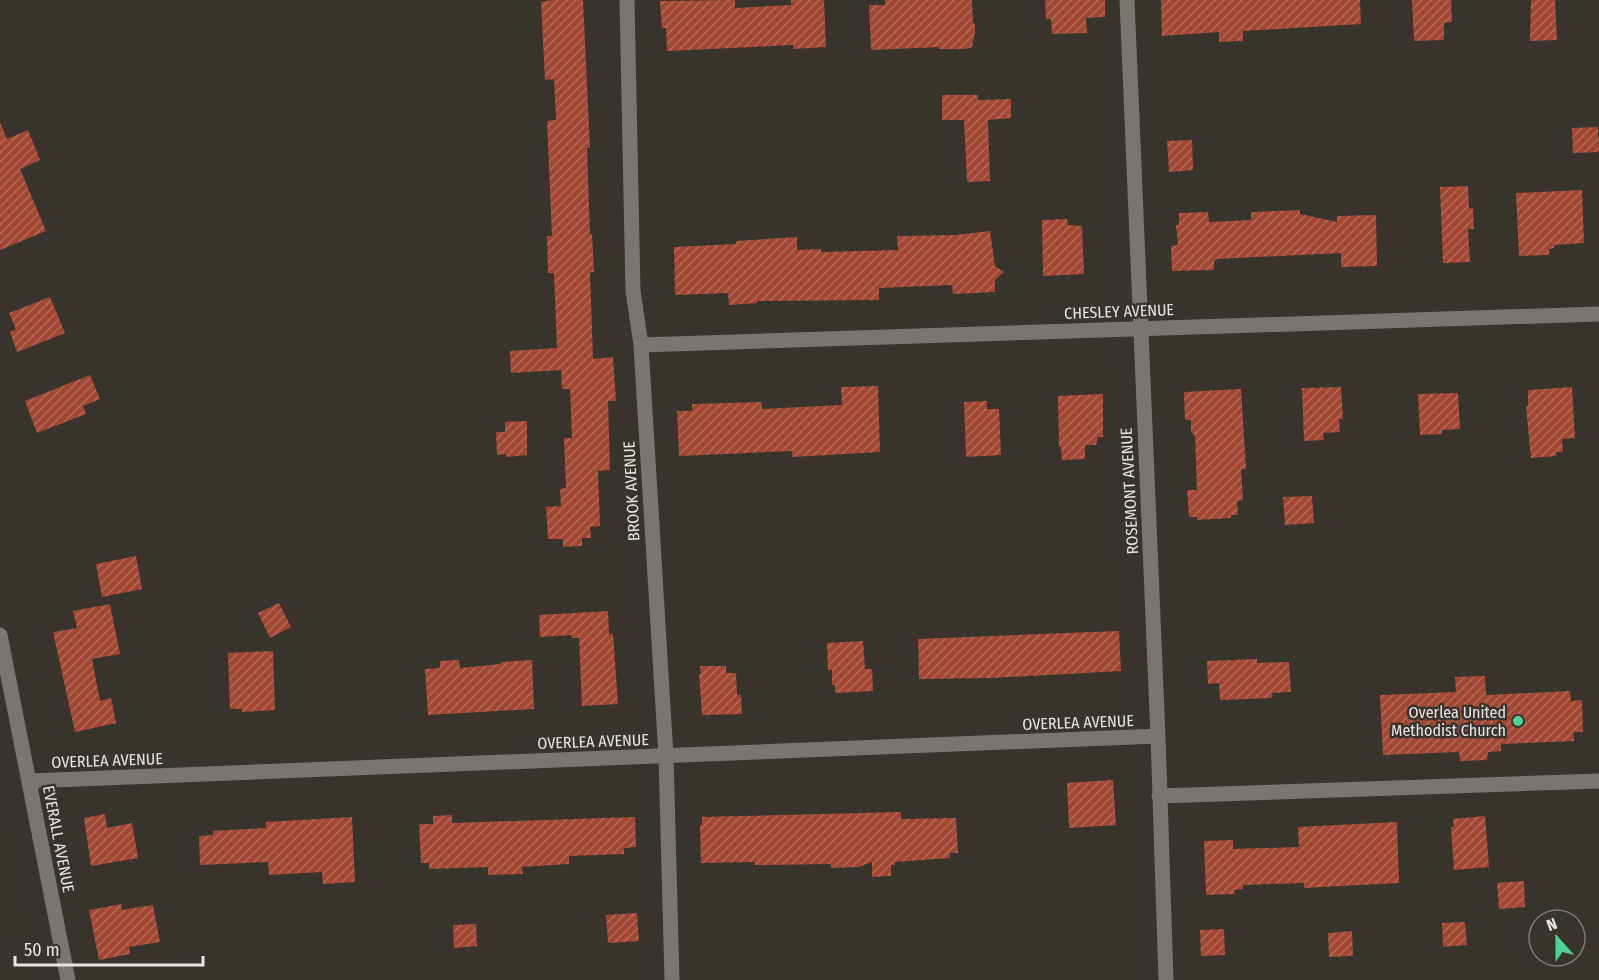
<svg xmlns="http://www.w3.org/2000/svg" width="1599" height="980" font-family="'Fira Sans Condensed',sans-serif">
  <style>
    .building { fill: url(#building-hatch) }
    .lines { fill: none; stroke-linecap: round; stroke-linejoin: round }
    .minor { stroke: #797573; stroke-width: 15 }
    .poi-dot { fill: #4cd39a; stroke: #39332e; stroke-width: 2 }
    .labels { text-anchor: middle; stroke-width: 5; stroke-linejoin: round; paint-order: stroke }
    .street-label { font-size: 16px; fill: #eae5e3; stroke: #39332e }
    .poi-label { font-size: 16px; fill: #eae5e3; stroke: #39332e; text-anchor: end }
  </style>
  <defs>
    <pattern id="building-hatch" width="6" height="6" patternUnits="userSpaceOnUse" patternTransform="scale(1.5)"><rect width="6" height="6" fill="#a24732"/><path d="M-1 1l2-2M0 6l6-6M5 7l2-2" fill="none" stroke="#b36a59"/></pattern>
  </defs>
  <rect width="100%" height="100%" fill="#39332e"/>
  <!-- building -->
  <path class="building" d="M552,0H583L590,148H587L590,234H592L594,272H590L593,359L613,357L616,401H608L610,470L598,471L600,526L590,527L591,538H582V546L563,547V539H548L546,507L561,506L560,489L566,488L564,438H572L570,389H562L561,370L511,373L510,351L557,348L554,273H548L547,236H552L547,121L556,120L554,79L545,80L541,2Z
    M735,0V8L791,5V0H824L826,47L793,49V45L667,51L666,28H662L660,1Z
    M885,0H972L973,23L975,25V33L972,47L965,49H939V47L871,50L869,5H885Z
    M1045,0H1105V17L1086,18L1087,33L1052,34L1051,19H1046Z
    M1161,0H1360L1361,24L1243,31V41L1219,42V32L1162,36Z
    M1412,0H1451L1452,22L1444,23V40L1414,41Z
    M1531,0H1555L1557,40L1530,41Z
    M942,95H978V100L1011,99V118L988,120L990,181L967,182L964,120H942Z
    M0,122L7,139L28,130L40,160L20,169L46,231L0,250Z
    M1598,127L1599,152L1573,153L1572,128Z
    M1192,140L1193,170L1169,172L1167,141Z
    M1468,186L1469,208H1473L1474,229H1468L1470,262L1443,263L1440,187Z
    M1582,190L1584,243L1554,245V248L1549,249V255L1519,256L1516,193Z
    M1300,210V214L1337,222V216L1376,215L1377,266L1341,267V253L1217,259L1214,261V270L1172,271L1171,246L1178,245L1176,225H1179V213L1208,212L1209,222L1251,220V212Z
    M1067,219L1068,225L1082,226L1084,274L1043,276L1042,220Z
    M990,231L995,266L1004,272L995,280V292L953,294L952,285L879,288V300L757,301V303L729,305L728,293L675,295L674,247L736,244V241L797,237V250L821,249V252L898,250L897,236L956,235Z
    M50,297L65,333L17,352L10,332L16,329L9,313Z
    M90,375L100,399L83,406L86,414L37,433L25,401Z
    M878,386L880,452L792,457V451L679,456L677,411H692V404L762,402V409L842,405L841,387Z
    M1341,387L1343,419H1339L1340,432L1323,433L1324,440L1304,441L1302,388Z
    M1572,387L1575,438L1562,439L1563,452H1556V456L1531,458L1526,407L1528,406V390Z
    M1241,389L1246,469H1241L1243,500L1237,501L1238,515H1231V518L1197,520V517H1189L1187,490H1197L1195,436L1191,432V420H1185L1184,392Z
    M1458,393L1460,429L1442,430V434L1420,435L1418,394Z
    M1103,394V437H1098L1096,445H1085V459L1062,460L1061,447H1059L1058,396Z
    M987,401V409H999L1001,455L966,457L964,402Z
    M527,421V455L507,457L506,454L497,455L496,432H505V422Z
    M1312,496L1314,523L1285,525L1283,497Z
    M136,556L142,589L102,597L96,564Z
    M279,603L291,627L270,638L258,613Z
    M110,604L120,654L92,659L100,701L111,698L116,723L75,732L53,632L77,628L73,611Z
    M608,611L609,634H613L618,704L582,706L579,638H572V635L540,637L539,615Z
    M1119,631L1121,671L992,678L919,679L918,639Z
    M863,641L865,669H872L873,691L835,693V685H832V670H828L827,643Z
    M273,651L275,710L242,712V709H230L228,653Z
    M1257,659V663L1289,662L1291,692L1272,693V698L1220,700L1219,683L1208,684L1207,661Z
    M459,660L460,668L501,664V662L532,660L534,709L428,715L425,669L440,668V661Z
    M700,666H726V673H736L737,695H741L742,714L702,715L699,674H701Z
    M1485,676L1486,695L1570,691L1571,701L1582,700L1583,732H1573L1574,741L1501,744V751L1488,752L1487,760L1460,761L1459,752L1383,755L1380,695L1456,692L1455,677Z
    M1113,780L1116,825L1069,828L1067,783Z
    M901,812V819L956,818L958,853H950V858L895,862V865H891V876L872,877V862L859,867L831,868V864L755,865V862L701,863L700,825H702V817Z
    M105,814L107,828L132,823L138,858L91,866L84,818Z
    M452,815V823L635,817L636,847L624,848V854L569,856V864L522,867L523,874L488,875V867L429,869V863H421L419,824H433V816Z
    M1485,816L1489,867L1454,870L1451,827H1454L1453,819Z
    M352,817L355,882L323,884L322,872L269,875L268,862L200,865L199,836L213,835V831L266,828V822Z
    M1397,822L1399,883L1304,888V883L1243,885V889L1234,890L1235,894L1206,895L1204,841L1233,840V849L1299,847L1298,827Z
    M1524,881L1525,907L1499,909L1497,883Z
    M121,904L122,910L153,905L160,942L129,947L130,954L99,960L89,910Z
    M637,913L639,941L608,943L606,915Z
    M1465,922L1467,945L1443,947L1442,923Z
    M476,924L477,946L454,948L453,925Z
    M1224,929L1225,955L1201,956L1200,930Z
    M1352,931L1353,956L1329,957L1328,933Z"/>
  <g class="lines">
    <!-- minor -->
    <path class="minor" d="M627,0L633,291L641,345L666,756L672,980
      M1127,0L1158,736L1166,980
      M641,345L1599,314
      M0,635L68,980
      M29,781L1158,736
      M1159,796L1599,781"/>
  </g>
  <!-- markers -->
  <circle class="poi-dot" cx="1518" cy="721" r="6"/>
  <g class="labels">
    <!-- street labels -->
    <g class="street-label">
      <text transform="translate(1119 311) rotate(-2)" y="6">CHESLEY AVENUE</text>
      <text transform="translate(631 491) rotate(-93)" y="6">BROOK AVENUE</text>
      <text transform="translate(1129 491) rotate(-93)" y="6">ROSEMONT AVENUE</text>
      <text transform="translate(1078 722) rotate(-2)" y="6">OVERLEA AVENUE</text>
      <text transform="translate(593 741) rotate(-2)" y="6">OVERLEA AVENUE</text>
      <text transform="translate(107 760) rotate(-2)" y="6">OVERLEA AVENUE</text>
      <text transform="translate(59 839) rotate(79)" y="6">EVERALL AVENUE</text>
    </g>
    <!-- poi labels -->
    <g class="poi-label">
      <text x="1506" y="718">Overlea United<tspan x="1506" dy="18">Methodist Church</tspan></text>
    </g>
  </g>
  <!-- north arrow -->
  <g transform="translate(1557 938) rotate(339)"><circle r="28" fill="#39332e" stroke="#807a76" stroke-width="1.5"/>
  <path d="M0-4.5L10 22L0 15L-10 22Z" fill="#4cd39a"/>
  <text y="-9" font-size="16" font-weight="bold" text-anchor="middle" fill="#eae5e3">N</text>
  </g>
  <!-- scale -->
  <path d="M15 956v9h188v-9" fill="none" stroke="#eae5e3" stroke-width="3"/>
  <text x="24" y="956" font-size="18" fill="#eae5e3" stroke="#39332e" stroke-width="4.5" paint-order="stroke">50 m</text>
</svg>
